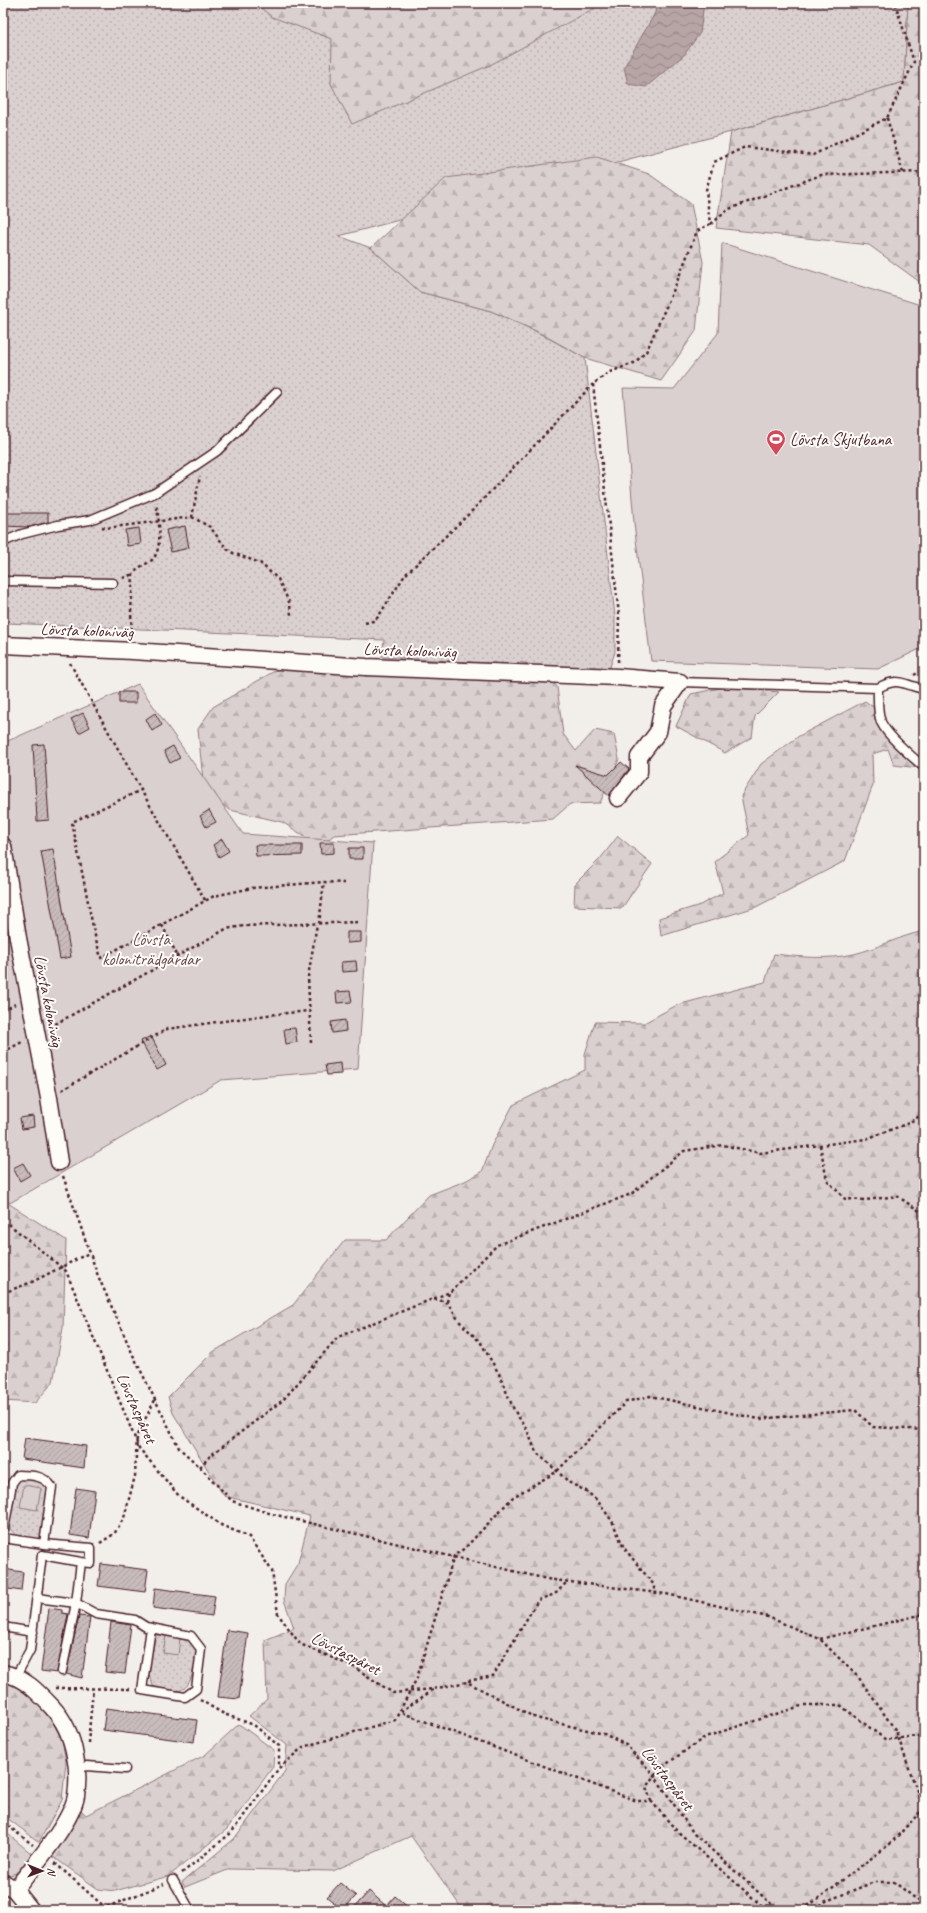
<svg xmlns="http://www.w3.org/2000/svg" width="927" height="1913" font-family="Caveat,sans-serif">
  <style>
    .grass { fill: url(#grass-dots); stroke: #92787d }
    .forest { fill: url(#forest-firs); stroke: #92787d }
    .green { fill: #d9d0cf; stroke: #92787d }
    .water { fill: url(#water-waves); stroke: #8b6f75 }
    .building { fill: url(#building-hatch); stroke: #4a1f2b }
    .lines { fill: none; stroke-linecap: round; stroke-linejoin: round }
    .lane-casing { stroke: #4a1f2b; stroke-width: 11 }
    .street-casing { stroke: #4a1f2b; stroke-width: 19 }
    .path { stroke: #4a1f2b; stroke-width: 2.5; stroke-dasharray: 3 3; stroke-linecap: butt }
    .lane { stroke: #fdfcf7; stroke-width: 8 }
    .street { stroke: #fdfcf7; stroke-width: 16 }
    .labels { text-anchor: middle; stroke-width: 4; stroke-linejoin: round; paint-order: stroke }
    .poi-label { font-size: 17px; fill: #4a1f2b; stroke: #fdfcf7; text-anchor: start }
    .street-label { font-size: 17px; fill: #4a1f2b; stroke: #fdfcf7 }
    .park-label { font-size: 17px; fill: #6e4b54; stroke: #fdfcf7 }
  </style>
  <defs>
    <pattern id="grass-dots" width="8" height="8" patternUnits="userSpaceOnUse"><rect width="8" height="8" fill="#d9d0cf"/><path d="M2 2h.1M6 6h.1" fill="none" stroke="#bcb2b2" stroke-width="1.8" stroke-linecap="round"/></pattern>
    <pattern id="forest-firs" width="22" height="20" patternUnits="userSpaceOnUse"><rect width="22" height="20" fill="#d9d0cf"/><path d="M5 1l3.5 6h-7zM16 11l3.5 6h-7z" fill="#bcb2b2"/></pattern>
    <pattern id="water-waves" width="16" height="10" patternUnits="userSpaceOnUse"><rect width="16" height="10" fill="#b7a5a6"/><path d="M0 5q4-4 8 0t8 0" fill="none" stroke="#978687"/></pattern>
    <pattern id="building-hatch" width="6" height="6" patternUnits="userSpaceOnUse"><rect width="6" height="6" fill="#c8bbbb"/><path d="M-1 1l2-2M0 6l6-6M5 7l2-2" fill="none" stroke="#ada0a1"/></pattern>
  </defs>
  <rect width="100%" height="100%" fill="#f2efeb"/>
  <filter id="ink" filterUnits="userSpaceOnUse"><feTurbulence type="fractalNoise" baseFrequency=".025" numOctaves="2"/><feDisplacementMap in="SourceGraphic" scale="8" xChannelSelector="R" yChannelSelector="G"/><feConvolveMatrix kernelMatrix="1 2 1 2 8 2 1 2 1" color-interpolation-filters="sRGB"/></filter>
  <g filter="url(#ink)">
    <!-- grass -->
    <path class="grass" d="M3,3H908L904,82L731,132L339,236L371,248L420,292L491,311L535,331L585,358L615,616V652L609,670L382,657L384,640L7,623L3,612Z
      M22,1478L37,1479L50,1488L43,1533L39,1539C33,1540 30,1539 24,1538C17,1536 10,1532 8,1524C6,1516 14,1490 17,1481Z
      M156,1635L166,1636L163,1652L180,1638C189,1640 193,1643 197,1650C191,1681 192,1701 153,1686L148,1672Z"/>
    <!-- forest -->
    <path class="forest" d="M255,3H604L490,65L352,124L331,84L332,39L272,17Z
      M908,3H924V285L869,245L716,228L731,132L904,82Z
      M597,157L649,174L691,204L703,262L696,331L661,381L585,358L536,331L491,311L420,292L371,248L446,178Z
      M520,662L540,667L557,687L563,734L576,751L595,730L614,734L619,759L600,803L570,804L553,819L334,835L320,846L282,822L230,810L204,791L198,729L213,707L278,669L434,673L504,676Z
      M725,687L779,692L755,716L752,737L725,753L676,726L691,694Z
      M865,701L884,715L889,742L911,750L919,768L894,765L888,749L872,754L873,785L845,861L756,907L661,936L659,918L700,905L723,893L715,861L749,835L741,796L761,764L799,736Z
      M618,836L652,864L622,908L574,906L575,884L600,859Z
      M924,931V1910H463L411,1836L333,1871L230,1869L185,1887L182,1882L234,1839L285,1771L287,1745L249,1716L267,1699L265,1640L294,1628L284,1600L285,1584L298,1563L310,1516L224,1496L173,1413L168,1397L213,1352L293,1305L345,1240H386L429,1195L465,1181L482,1172L492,1145L513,1105L585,1070V1054L595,1022L644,1023L677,1005L765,982L774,954C800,957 827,960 854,954C878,948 900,936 924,931Z
      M3,1200L66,1240L63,1328L53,1382L35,1403L3,1401Z
      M3,1680L18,1687L36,1701L53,1723L62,1739L66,1762L62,1800L39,1842L3,1815Z
      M239,1724L274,1750L273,1767L227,1829L169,1876L115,1891L98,1889L52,1856L80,1809L86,1815L205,1755Z
      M3,1830L32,1854L17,1873L6,1876L3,1874Z"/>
    <!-- green -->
    <path class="green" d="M722,243L924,306V647L878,669L651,661L634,523L623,388L674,389L718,333Z
      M138,684L243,834L373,843L358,1069L221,1080L10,1203L3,1195V743Z
      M24,1485L41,1488L37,1510L20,1507Z
      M166,1636L180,1638L178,1655L163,1653Z"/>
    <!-- water -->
    <path class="water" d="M656,3H704L700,33L684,55L646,87L628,84L624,67L655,13Z"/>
    <!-- building -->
    <path class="building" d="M3,513H48V522L29,527L3,526Z
      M185,526L189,548L171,552L166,530Z
      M139,528L141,544L127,546L125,530Z
      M119,692H136V703H119Z
      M83,713L90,727L79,733L71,719Z
      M155,713L162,725L152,731L146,719Z
      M44,744L49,820L37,821L33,745Z
      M173,746L180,758L170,763L164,751Z
      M621,762L629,769L609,796L575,765L608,775Z
      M209,810L216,822L206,827L200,816Z
      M222,839L229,851L219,857L213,845Z
      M320,843H334V853L321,854Z
      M255,845H302V855L256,856Z
      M349,848H363V859H349Z
      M53,849L71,957L60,959L41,851Z
      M347,932H361V942L347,943Z
      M356,961L357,971L342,972L341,962Z
      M350,991L352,1002L337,1003L336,992Z
      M345,1020L346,1031L332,1033L331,1022Z
      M295,1028L297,1042L286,1044L284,1029Z
      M151,1036L166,1065L157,1070L141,1041Z
      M340,1063L341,1074L327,1075L325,1065Z
      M33,1116L34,1127L22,1129L20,1118Z
      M23,1163L30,1175L20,1181L13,1168Z
      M25,1438L86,1446L84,1468L22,1459Z
      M76,1488L95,1491L89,1538L70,1535Z
      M101,1564L148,1570L145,1592L98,1586Z
      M3,1569L23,1572L21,1591L3,1588Z
      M155,1588L215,1596L212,1616L153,1608Z
      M49,1608L62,1610V1613L68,1614L57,1673L41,1671Z
      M79,1616L90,1617L82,1678L66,1674Z
      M111,1622L131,1625L125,1674L105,1672Z
      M227,1630L248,1633L239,1699L218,1697Z
      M106,1708L197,1720L194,1742L103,1730Z
      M340,1883L356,1896L343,1910L327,1897Z
      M369,1891L386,1906L395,1896L411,1910H352Z"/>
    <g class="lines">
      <defs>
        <path id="lane" d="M3,542L22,534L58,525L90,520L155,493L217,451L277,392
          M3,581L113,583
          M680,682L878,688C899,676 903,685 924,689
          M878,688C878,699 877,711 881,722C888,737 911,756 924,767
          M3,1536L12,1483L18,1475C31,1475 44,1475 52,1487L44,1544
          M3,1538L44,1544L91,1548V1563L81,1562
          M3,1627L33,1632
          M62,1671L76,1603L96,1614L135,1620L146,1627L191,1636L201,1649L196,1689L185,1697L142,1690L151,1628
          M16,1676L30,1650L42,1555L81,1562L76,1603L37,1598
          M78,1769L87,1766L125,1769
          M173,1880L190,1910"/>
        <path id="street" d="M3,645L133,651L366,667L618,677L680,682L663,706L658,732L639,757V772L618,798
          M3,846L18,938L49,1098L59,1162
          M3,1673C24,1677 38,1692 52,1707C65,1721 72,1738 75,1756C78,1769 78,1782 76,1796C71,1824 32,1867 15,1890
          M3,1882L15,1890L31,1910"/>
      </defs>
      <!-- lane casing -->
      <use href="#lane" class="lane-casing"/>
      <!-- street casing -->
      <use href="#street" class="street-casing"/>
      <!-- path -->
      <path class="path" d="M887,118L903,173
        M711,224L729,209L821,175L924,172
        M192,517L210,527L227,549L233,553L260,563L278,579L290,604L291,615
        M102,527L106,528L192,517L200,476
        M123,578L133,574
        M365,623L373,621L378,617L405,575L471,512L593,384
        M132,636L131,612L133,574C137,566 147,565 153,559C163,548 159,517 156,503
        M618,662L619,615L593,384L610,372L634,363L646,352L674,289L697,231L710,224L706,190L714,162L745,147L813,155L887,118L914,62L895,3
        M70,663L141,790
        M914,675L924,670
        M205,900L141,790L72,822L94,932L101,958L214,896L252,888L324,882L344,883
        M319,924L324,882
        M162,925L178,957
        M3,1004L8,1006
        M3,1011L15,1004
        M50,1027L226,929L244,926L359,922
        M311,1043L308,977L317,924
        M3,1052L24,1041
        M62,1090L167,1029L267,1015L309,1011
        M820,1145L827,1180L845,1199L866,1200L897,1196L924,1214
        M63,1176L98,1276L133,1355L179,1448L200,1467L232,1501L272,1514L547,1579L666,1594L768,1617L820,1639L859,1678L896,1731L924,1811
        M3,1222L10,1225L66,1271L139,1448L179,1496L221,1525L249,1537L272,1571L278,1614L300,1644L354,1667L393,1693L433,1689L467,1682L536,1718L604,1734L626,1745L654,1775L694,1834L778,1910
        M3,1293L32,1282L89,1253
        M434,1299L447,1302L459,1321L481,1343L499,1374L514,1410L527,1430L536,1452L570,1483L586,1491L597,1500L612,1521L624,1548L654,1585V1592
        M447,1302L449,1292
        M200,1467L211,1455L283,1400L338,1337L450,1292L497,1245L631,1194L684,1151L723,1145L760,1153L866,1139L909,1123L924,1113
        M100,1543L114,1534L124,1518L135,1476L137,1435L155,1400
        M820,1639L924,1614
        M468,1681L493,1676L538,1600L555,1594L567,1582
        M55,1688L132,1689
        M433,1690L400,1712L637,1801H651L646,1787L658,1770L705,1737L804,1705H840L886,1740L924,1735
        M200,1700L224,1714L254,1725L279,1746V1767
        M88,1743L93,1689
        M651,1801L676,1830L762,1906L763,1910
        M923,1809L924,1818
        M3,1822L33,1845
        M55,1863L108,1910
        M182,1873L231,1833L279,1768L303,1747L395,1720L417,1678L454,1556L466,1547L513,1497L556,1472L626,1402L650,1396L759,1419L855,1410L873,1427L924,1430
        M107,1907L164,1884
        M803,1910L890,1844L923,1809
        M816,1910L824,1902L874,1882H894L924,1905"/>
      <!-- lane -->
      <use href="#lane" class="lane"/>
      <!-- street -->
      <use href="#street" class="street"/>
    </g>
  </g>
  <!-- icons -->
  <defs>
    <symbol id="stadium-pin" viewBox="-11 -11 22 30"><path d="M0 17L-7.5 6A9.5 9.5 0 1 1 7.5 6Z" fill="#d1495b" stroke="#fdfcf7"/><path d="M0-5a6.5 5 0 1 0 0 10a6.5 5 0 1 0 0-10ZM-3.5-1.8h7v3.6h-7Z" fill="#fff"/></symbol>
  </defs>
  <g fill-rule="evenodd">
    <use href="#stadium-pin" x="765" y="428" width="22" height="30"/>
  </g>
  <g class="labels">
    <!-- poi labels -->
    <g class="poi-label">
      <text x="790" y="445">Lövsta Skjutbana</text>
    </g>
    <!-- street labels -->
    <g class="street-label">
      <text transform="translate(87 630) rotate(2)" y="6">Lövsta koloniväg</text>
      <text transform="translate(410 650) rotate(2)" y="6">Lövsta koloniväg</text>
      <text transform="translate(49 1001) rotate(79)" y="6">Lövsta koloniväg</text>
      <text transform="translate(137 1408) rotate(66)" y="6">Lövstaspåret</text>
      <text transform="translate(346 1653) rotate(27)" y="6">Lövstaspåret</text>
      <text transform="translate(668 1778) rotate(53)" y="6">Lövstaspåret</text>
    </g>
    <!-- park labels -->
    <g class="park-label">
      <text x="151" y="945">Lövsta<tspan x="151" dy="20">koloniträdgårdar</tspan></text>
    </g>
  </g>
  <!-- margin -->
  <rect width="927" height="1913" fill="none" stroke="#fdfcf7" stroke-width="16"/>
  <rect x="8" y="8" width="911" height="1897" fill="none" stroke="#4a1f2b" stroke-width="1.5" filter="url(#ink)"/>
  <!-- north arrow -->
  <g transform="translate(42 1871) rotate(91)" stroke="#fdfcf7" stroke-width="3" paint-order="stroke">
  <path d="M0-3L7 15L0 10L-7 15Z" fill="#4a1f2b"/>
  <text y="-6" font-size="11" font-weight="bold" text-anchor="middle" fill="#4a1f2b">N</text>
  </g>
</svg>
